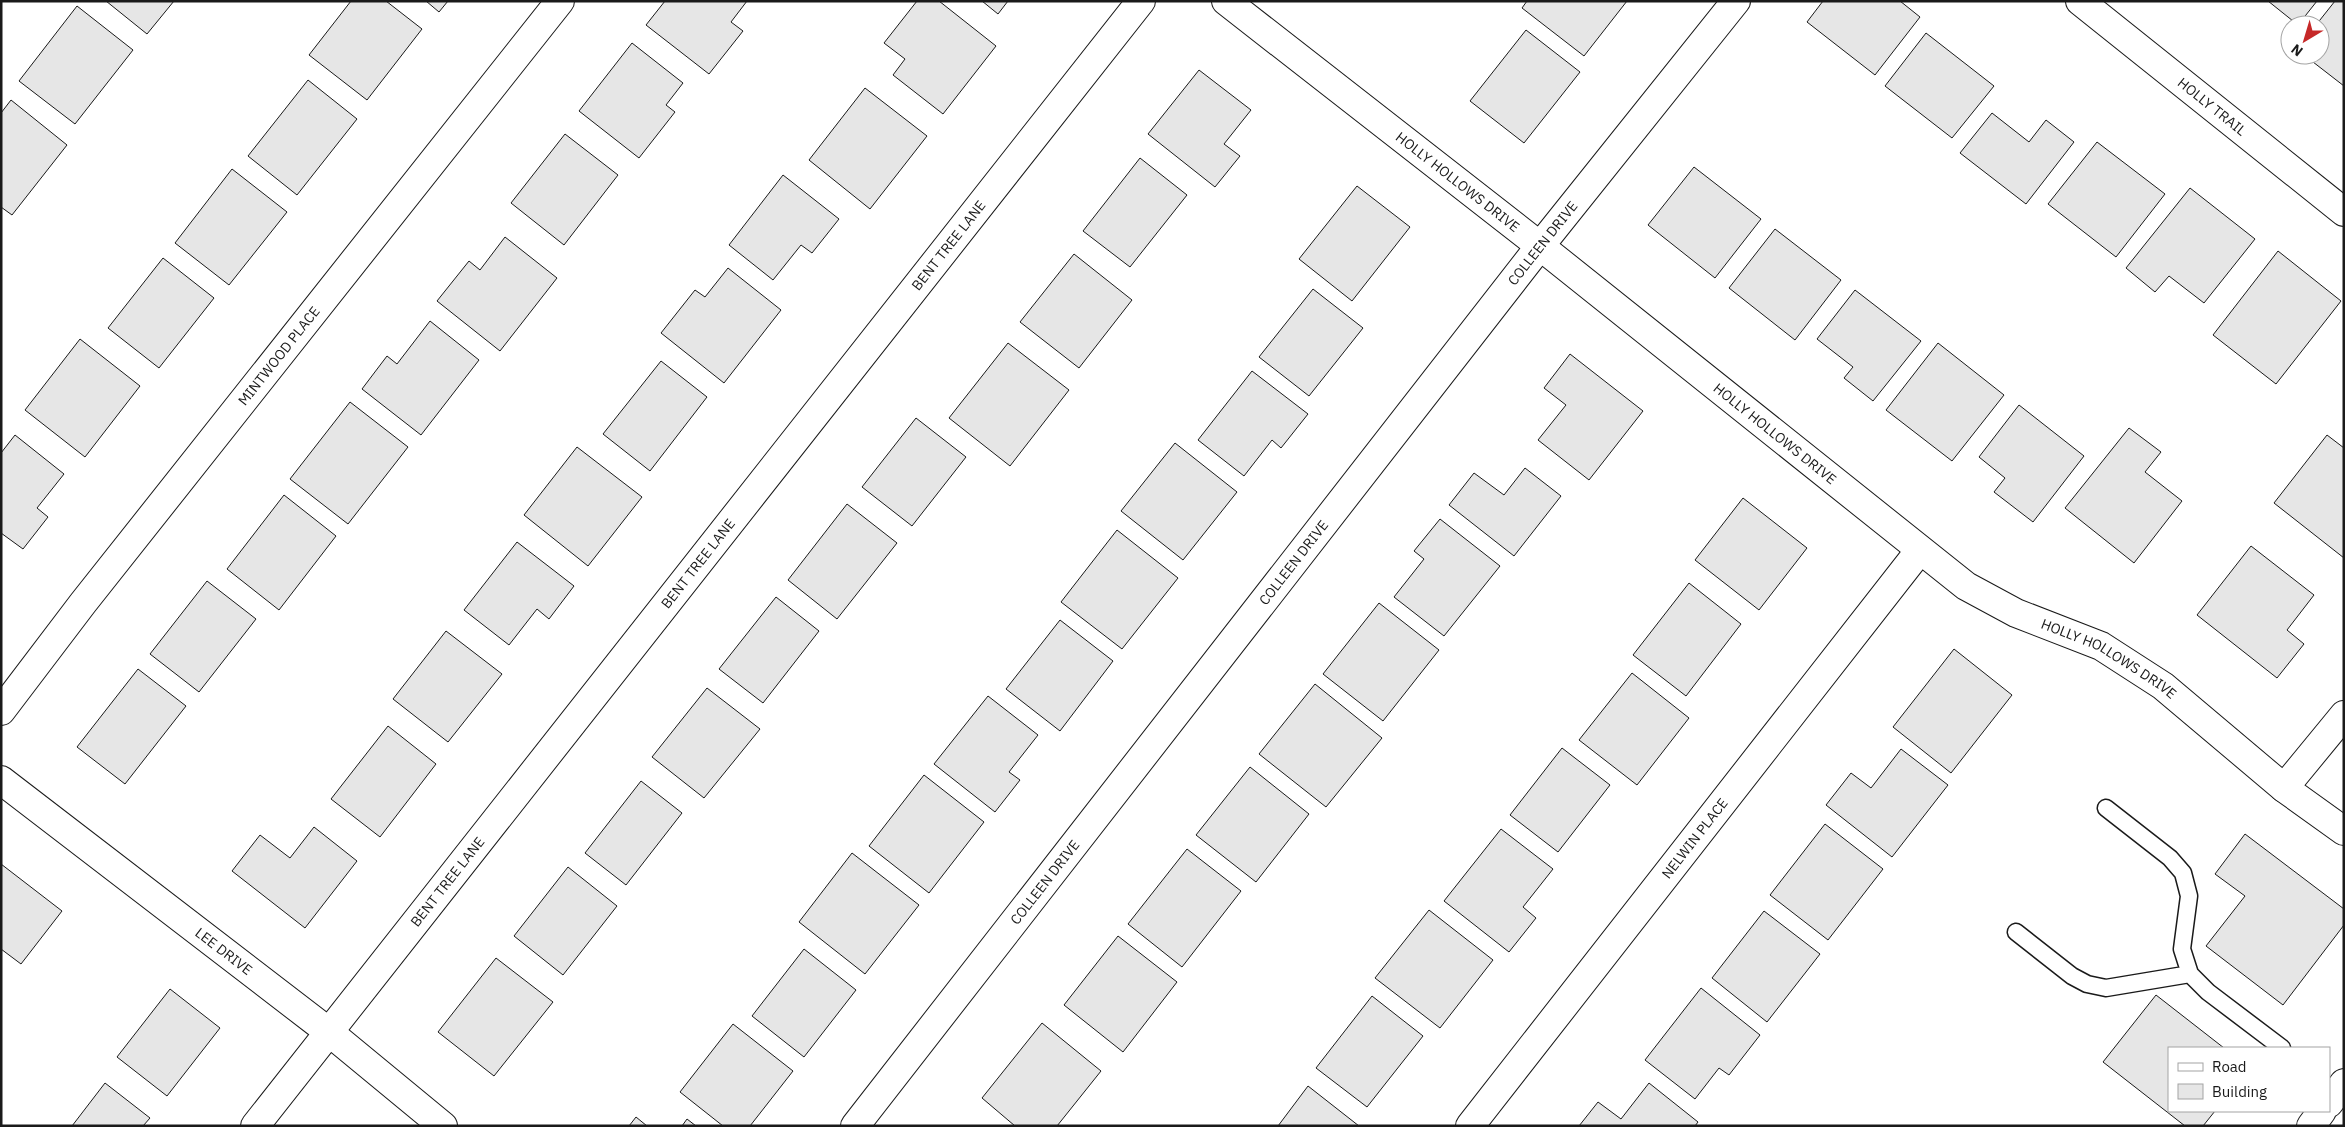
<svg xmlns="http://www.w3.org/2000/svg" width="2345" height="1127" font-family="'IBM Plex Sans',sans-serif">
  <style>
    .building { fill: #e6e6e6; stroke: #1a1a1a }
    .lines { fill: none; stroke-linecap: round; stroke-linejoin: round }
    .lane-casing { stroke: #1a1a1a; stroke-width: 19 }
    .street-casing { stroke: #1a1a1a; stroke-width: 30 }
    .secondary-casing { stroke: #1a1a1a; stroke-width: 30 }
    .lane { stroke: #fff; stroke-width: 16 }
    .street { stroke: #fff; stroke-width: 28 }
    .secondary { stroke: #fff; stroke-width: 28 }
    .labels { text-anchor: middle; stroke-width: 4; stroke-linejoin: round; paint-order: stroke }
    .street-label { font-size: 14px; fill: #1a1a1a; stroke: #fff }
  </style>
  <rect width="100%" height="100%" fill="#fff"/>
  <!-- building -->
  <path class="building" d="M106,1H174L147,34Z
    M351,1H386L422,29L367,100L309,55Z
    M426,1H448L439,12Z
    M665,1H747L731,22L743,31L709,74L646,25Z
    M917,1H939L996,46L943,114L893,75L905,59L884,43Z
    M982,1H1008L998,14Z
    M1527,1H1627L1584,56L1522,8Z
    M1823,1H1900L1920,17L1875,75L1807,22Z
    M2268,1H2317L2298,25Z
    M2335,1H2344V86L2304,55H2320V25H2316Z
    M77,6L133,50L75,124L19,81Z
    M1526,30L1580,72L1524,143L1470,101Z
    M1926,33L1994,86L1952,138L1885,86Z
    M632,43L683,83L666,105L675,112L639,158L579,111Z
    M1199,70L1251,110L1224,144L1240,156L1215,187L1148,134Z
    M308,80L357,119L297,195L248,156Z
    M865,88L927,136L870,209L809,160Z
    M11,100L67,145L12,215L1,207V113Z
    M1992,113L2029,142L2046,120L2074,142L2026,204L1960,153Z
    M565,134L618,175L564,245L511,203Z
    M2097,142L2165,194L2116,257L2048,204Z
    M1140,158L1187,195L1130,267L1083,231Z
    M1694,167L1761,219L1715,278L1648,225Z
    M232,169L287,212L229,285L175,243Z
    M783,175L839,219L812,253L801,245L773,280L729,245Z
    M1357,186L1410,227L1352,301L1299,259Z
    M2190,188L2255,239L2204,303L2169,276L2155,292L2126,268Z
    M1775,229L1841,280L1795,340L1729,288Z
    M505,237L557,278L500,351L437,301L469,261L480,270Z
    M2278,251L2341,301L2276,384L2213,335Z
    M1074,254L1132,300L1079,368L1020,322Z
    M163,258L214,298L159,368L108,328Z
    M728,268L781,310L724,383L661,333L695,290L705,297Z
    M1313,289L1363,328L1309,396L1259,357Z
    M1855,290L1921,341L1873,401L1844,378L1853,367L1817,339Z
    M430,321L479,360L421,435L362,389L387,356L397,364Z
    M80,339L140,386L85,457L25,410Z
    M1008,343L1069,390L1010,466L949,418Z
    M1938,343L2004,395L1952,461L1886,410Z
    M1570,354L1643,411L1589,480L1538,440L1566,405L1544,388Z
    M661,361L707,397L650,471L603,434Z
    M1252,371L1308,414L1281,448L1272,440L1244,476L1198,440Z
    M350,402L408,447L348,524L290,479Z
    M2019,405L2084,456L2033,522L1994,492L2005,478L1979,457Z
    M916,418L966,457L912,526L862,487Z
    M2129,428L2161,452L2145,472L2182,501L2134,563L2065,508Z
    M15,435L64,474L37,508L48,517L23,549L1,533V453Z
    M2327,435L2344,448V558L2274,503Z
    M1175,443L1237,492L1183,560L1121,511Z
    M577,447L642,497L588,566L524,515Z
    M1525,468L1561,496L1514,556L1449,505L1474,473L1504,495Z
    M284,495L336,536L279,610L227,569Z
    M1743,498L1807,548L1759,610L1695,560Z
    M847,504L897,543L837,619L788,580Z
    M1440,519L1500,566L1444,636L1394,597L1424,559L1414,551Z
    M1117,530L1178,578L1122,649L1061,602Z
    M517,542L574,586L549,619L537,609L509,645L464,610Z
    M2251,546L2314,595L2287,630L2304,644L2277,678L2197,615Z
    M207,581L256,619L199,692L150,654Z
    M1689,583L1741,624L1686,696L1633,655Z
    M776,597L819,631L763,703L719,669Z
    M1379,603L1439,650L1383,721L1323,674Z
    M1060,620L1113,661L1060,731L1006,689Z
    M446,631L502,674L448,742L393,699Z
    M1954,649L2012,695L1951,773L1893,727Z
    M138,669L186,706L125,784L77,747Z
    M1632,673L1689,718L1637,785L1579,740Z
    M1315,684L1382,738L1326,807L1259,754Z
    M707,688L760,729L704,798L652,757Z
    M988,696L1038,735L1009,772L1020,780L995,812L934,764Z
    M388,726L436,764L380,837L331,799Z
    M1562,748L1610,785L1558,852L1510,815Z
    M1901,749L1948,785L1892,857L1826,805L1851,773L1871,788Z
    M1250,767L1309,814L1256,882L1196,835Z
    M924,775L984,822L929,893L869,846Z
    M641,781L682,813L626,885L585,853Z
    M1825,824L1883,869L1828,940L1770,895Z
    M314,827L357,861L305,928L232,871L260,835L290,858Z
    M1501,829L1553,869L1523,907L1536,918L1509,952L1444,901Z
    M2245,834L2344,909V925L2283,1005L2206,946L2245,896L2215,874Z
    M1187,849L1241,891L1182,967L1128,924Z
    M852,853L919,905L865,974L799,922Z
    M1,864L62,911L21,964L1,949Z
    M568,867L617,906L563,975L514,936Z
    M1429,910L1493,960L1440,1028L1375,978Z
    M1764,911L1820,954L1767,1022L1712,978Z
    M1118,936L1177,982L1123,1052L1064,1005Z
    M804,949L856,990L804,1057L752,1016Z
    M496,958L553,1002L494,1076L438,1032Z
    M1701,988L1760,1035L1729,1075L1719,1068L1695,1099L1645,1060Z
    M170,989L220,1028L167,1096L117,1057Z
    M2156,995L2224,1048H2169V1111H2215L2203,1126H2185L2103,1062Z
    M1372,996L1423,1036L1367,1107L1316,1068Z
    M1042,1023L1101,1071L1057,1126H1015L982,1098Z
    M733,1024L793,1071L750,1126H723L680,1092Z
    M105,1083L150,1118L143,1126H72Z
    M1649,1083L1698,1122L1695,1126H1579L1598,1102L1621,1119Z
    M1308,1086L1359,1126H1278Z
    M636,1117L647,1126H629Z
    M687,1119L696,1126H682Z"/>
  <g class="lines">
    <defs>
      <path id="lane" d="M2106,808L2170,858L2183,873L2189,896L2182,949L2190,974L2208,992L2282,1048
        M2016,932L2072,976L2087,984L2106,988L2190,974"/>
      <g id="street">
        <path id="s1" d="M1226,1L1540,246L1966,586L2016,613L2101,646L2163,686L2284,788L2344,831"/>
        <path id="s2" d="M2080,1L2344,212"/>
        <path id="s3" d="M1,711L83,603L560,1"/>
        <path id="s4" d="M1,780L329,1032L443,1126"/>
        <path d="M2284,788L2344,715"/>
        <path id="s5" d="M255,1126L1141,1"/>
        <path id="s6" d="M855,1126L1540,246L1736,1"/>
        <path id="s7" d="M1470,1126L1920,550"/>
      </g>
      <path id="secondary" d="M2329,1103L2344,1083
        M2311,1126L2322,1111"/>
    </defs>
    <!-- lane casing -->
    <use href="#lane" class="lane-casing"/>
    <!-- street casing -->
    <use href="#street" class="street-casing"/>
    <!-- secondary casing -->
    <use href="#secondary" class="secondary-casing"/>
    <!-- lane -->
    <use href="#lane" class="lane"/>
    <!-- street -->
    <use href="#street" class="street"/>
    <!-- secondary -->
    <use href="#secondary" class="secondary"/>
  </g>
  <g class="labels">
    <!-- street labels -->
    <g class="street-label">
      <text dy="5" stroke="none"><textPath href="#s2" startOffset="169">HOLLY TRAIL</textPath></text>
      <text dy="5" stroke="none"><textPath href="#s1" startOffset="294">HOLLY HOLLOWS DRIVE</textPath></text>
      <text dy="5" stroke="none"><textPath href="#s6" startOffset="1119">COLLEEN DRIVE</textPath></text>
      <text dy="5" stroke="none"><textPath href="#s5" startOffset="1121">BENT TREE LANE</textPath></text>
      <text dy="5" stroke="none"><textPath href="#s3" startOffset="451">MINTWOOD PLACE</textPath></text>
      <text dy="5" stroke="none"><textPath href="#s1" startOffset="699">HOLLY HOLLOWS DRIVE</textPath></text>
      <text dy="5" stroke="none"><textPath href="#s6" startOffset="714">COLLEEN DRIVE</textPath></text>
      <text dy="5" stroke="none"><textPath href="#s5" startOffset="716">BENT TREE LANE</textPath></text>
      <text dy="5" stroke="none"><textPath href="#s1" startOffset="1104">HOLLY HOLLOWS DRIVE</textPath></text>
      <text dy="5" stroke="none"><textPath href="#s7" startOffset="365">NELWIN PLACE</textPath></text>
      <text dy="5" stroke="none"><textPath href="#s5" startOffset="311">BENT TREE LANE</textPath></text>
      <text dy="5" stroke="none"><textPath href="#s6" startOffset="309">COLLEEN DRIVE</textPath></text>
      <text dy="5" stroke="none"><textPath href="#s4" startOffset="281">LEE DRIVE</textPath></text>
    </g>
  </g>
  <!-- border -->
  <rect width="2345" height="1127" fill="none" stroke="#1a1a1a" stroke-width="5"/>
  <!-- legend -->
  <rect x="2168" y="1047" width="162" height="65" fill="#ffffff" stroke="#a3a3a3"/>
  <rect x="2178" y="1063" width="25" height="8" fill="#ffffff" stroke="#a3a3a3"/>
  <text x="2212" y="1072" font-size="15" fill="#1a1a1a">Road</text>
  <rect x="2178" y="1084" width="25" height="15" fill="#e6e6e6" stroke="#a3a3a3"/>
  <text x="2212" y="1097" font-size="15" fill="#1a1a1a">Building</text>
  <!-- north arrow -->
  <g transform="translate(2305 40) rotate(218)"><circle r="24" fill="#ffffff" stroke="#a3a3a3"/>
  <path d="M0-4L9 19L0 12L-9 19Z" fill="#c62828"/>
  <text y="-8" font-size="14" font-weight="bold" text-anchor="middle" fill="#1a1a1a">N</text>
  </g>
</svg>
